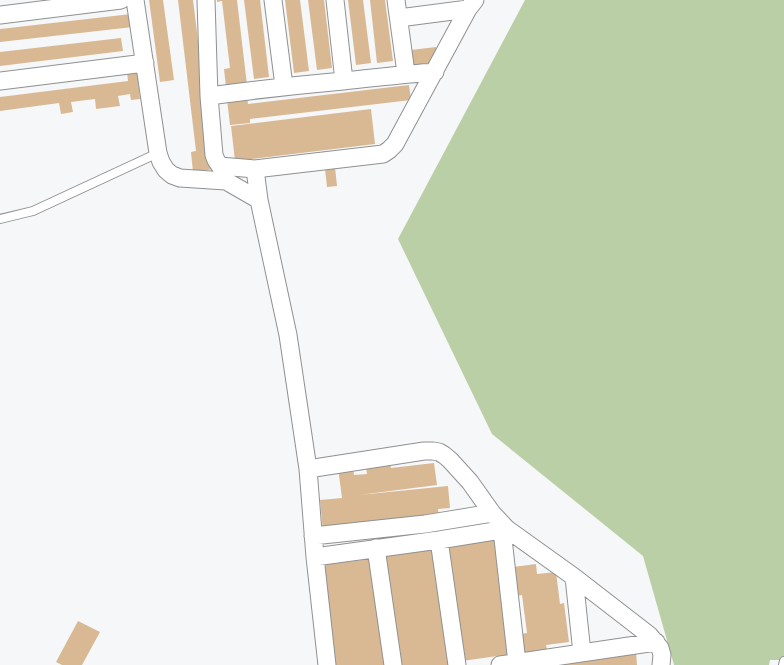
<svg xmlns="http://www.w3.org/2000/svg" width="784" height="665" font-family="Arial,sans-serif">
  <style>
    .green { fill: #bbcfa6 }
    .building { fill: #d9b993 }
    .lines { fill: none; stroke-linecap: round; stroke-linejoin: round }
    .service-casing { stroke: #8f9091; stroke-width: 10 }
    .minor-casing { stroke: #8f9091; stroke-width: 19 }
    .service { stroke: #fff; stroke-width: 8 }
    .minor { stroke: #fff; stroke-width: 17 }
  </style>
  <rect width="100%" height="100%" fill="#f6f7f8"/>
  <!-- green -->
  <path class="green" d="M525,0H784V660H770L769,665H674L643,556L492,434L398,239Z"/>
  <!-- building -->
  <path class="building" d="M149,0H163L174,80L160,82Z
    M178,0H193L214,169L193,172L191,152L196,151Z
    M217,0H237L247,85L226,87L224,69L230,68L222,1L217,2Z
    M244,0H260L269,77L254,79Z
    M285,0H300L309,71L294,73Z
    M308,0H324L332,68L317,70Z
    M348,0H363L371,63L356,65Z
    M370,0H385L393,61L377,63Z
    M131,14L133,27L0,42V29Z
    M121,38L123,51L0,66V52Z
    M436,47L437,62L413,65L411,50Z
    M137,71L140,99L131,100L130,94L118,96L120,106L96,109L95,99L71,102L73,112L61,114L59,103L0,111V97L128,81L127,72Z
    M409,85L411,100L250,119V123L230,125L227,99L247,97L248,104Z
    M371,109L375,144L235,161L231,126Z
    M335,167L337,186L327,187L325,169Z
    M434,463L437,485L359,495L448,486L450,508L438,509L439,517L323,531L320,500L342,498L338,468L353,466L354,475L367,474L366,467L390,464L391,468Z
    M497,538L512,654L462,661L446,544Z
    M434,546L449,665H400L385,553Z
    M372,559L385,665H332L320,565Z
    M536,564L537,574L556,572L560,604L564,603L569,642L546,645L547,650L522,653L520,634L527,633L522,595L516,596L513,567Z
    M78,621L100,632L82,665H62L56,662Z
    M636,652L637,665H548Z"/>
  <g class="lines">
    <defs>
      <path id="service" d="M0,219L33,211L158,153
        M783,665L784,661"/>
      <path id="minor" d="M135,0L158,153L161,162L166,170L172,175L180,178L226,181L259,200
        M206,0L209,96L214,155L216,160L220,166L255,169L383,154L389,150L395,144L468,9L475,0
        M273,0L284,86
        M335,0L344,81
        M396,0L406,73
        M0,15L121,0
        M399,18L468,9
        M0,81L145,63
        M209,96C254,90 298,85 343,81C374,78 404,74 435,72
        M255,169L259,200L288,335L308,469
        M502,530L517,663
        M313,536L425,524L492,513
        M439,540L457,665
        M376,548L393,665
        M315,557L439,540L507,529
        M574,577L582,653
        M327,665L315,557L308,469L424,451H433L439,452L444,455L450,460L470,482L492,513L507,529L574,577L649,635L660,648L662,655L661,665
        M500,665L656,642"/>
    </defs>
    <!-- service casing -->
    <use href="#service" class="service-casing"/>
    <!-- minor casing -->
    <use href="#minor" class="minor-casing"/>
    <!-- service -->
    <use href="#service" class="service"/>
    <!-- minor -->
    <use href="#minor" class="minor"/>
  </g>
</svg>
